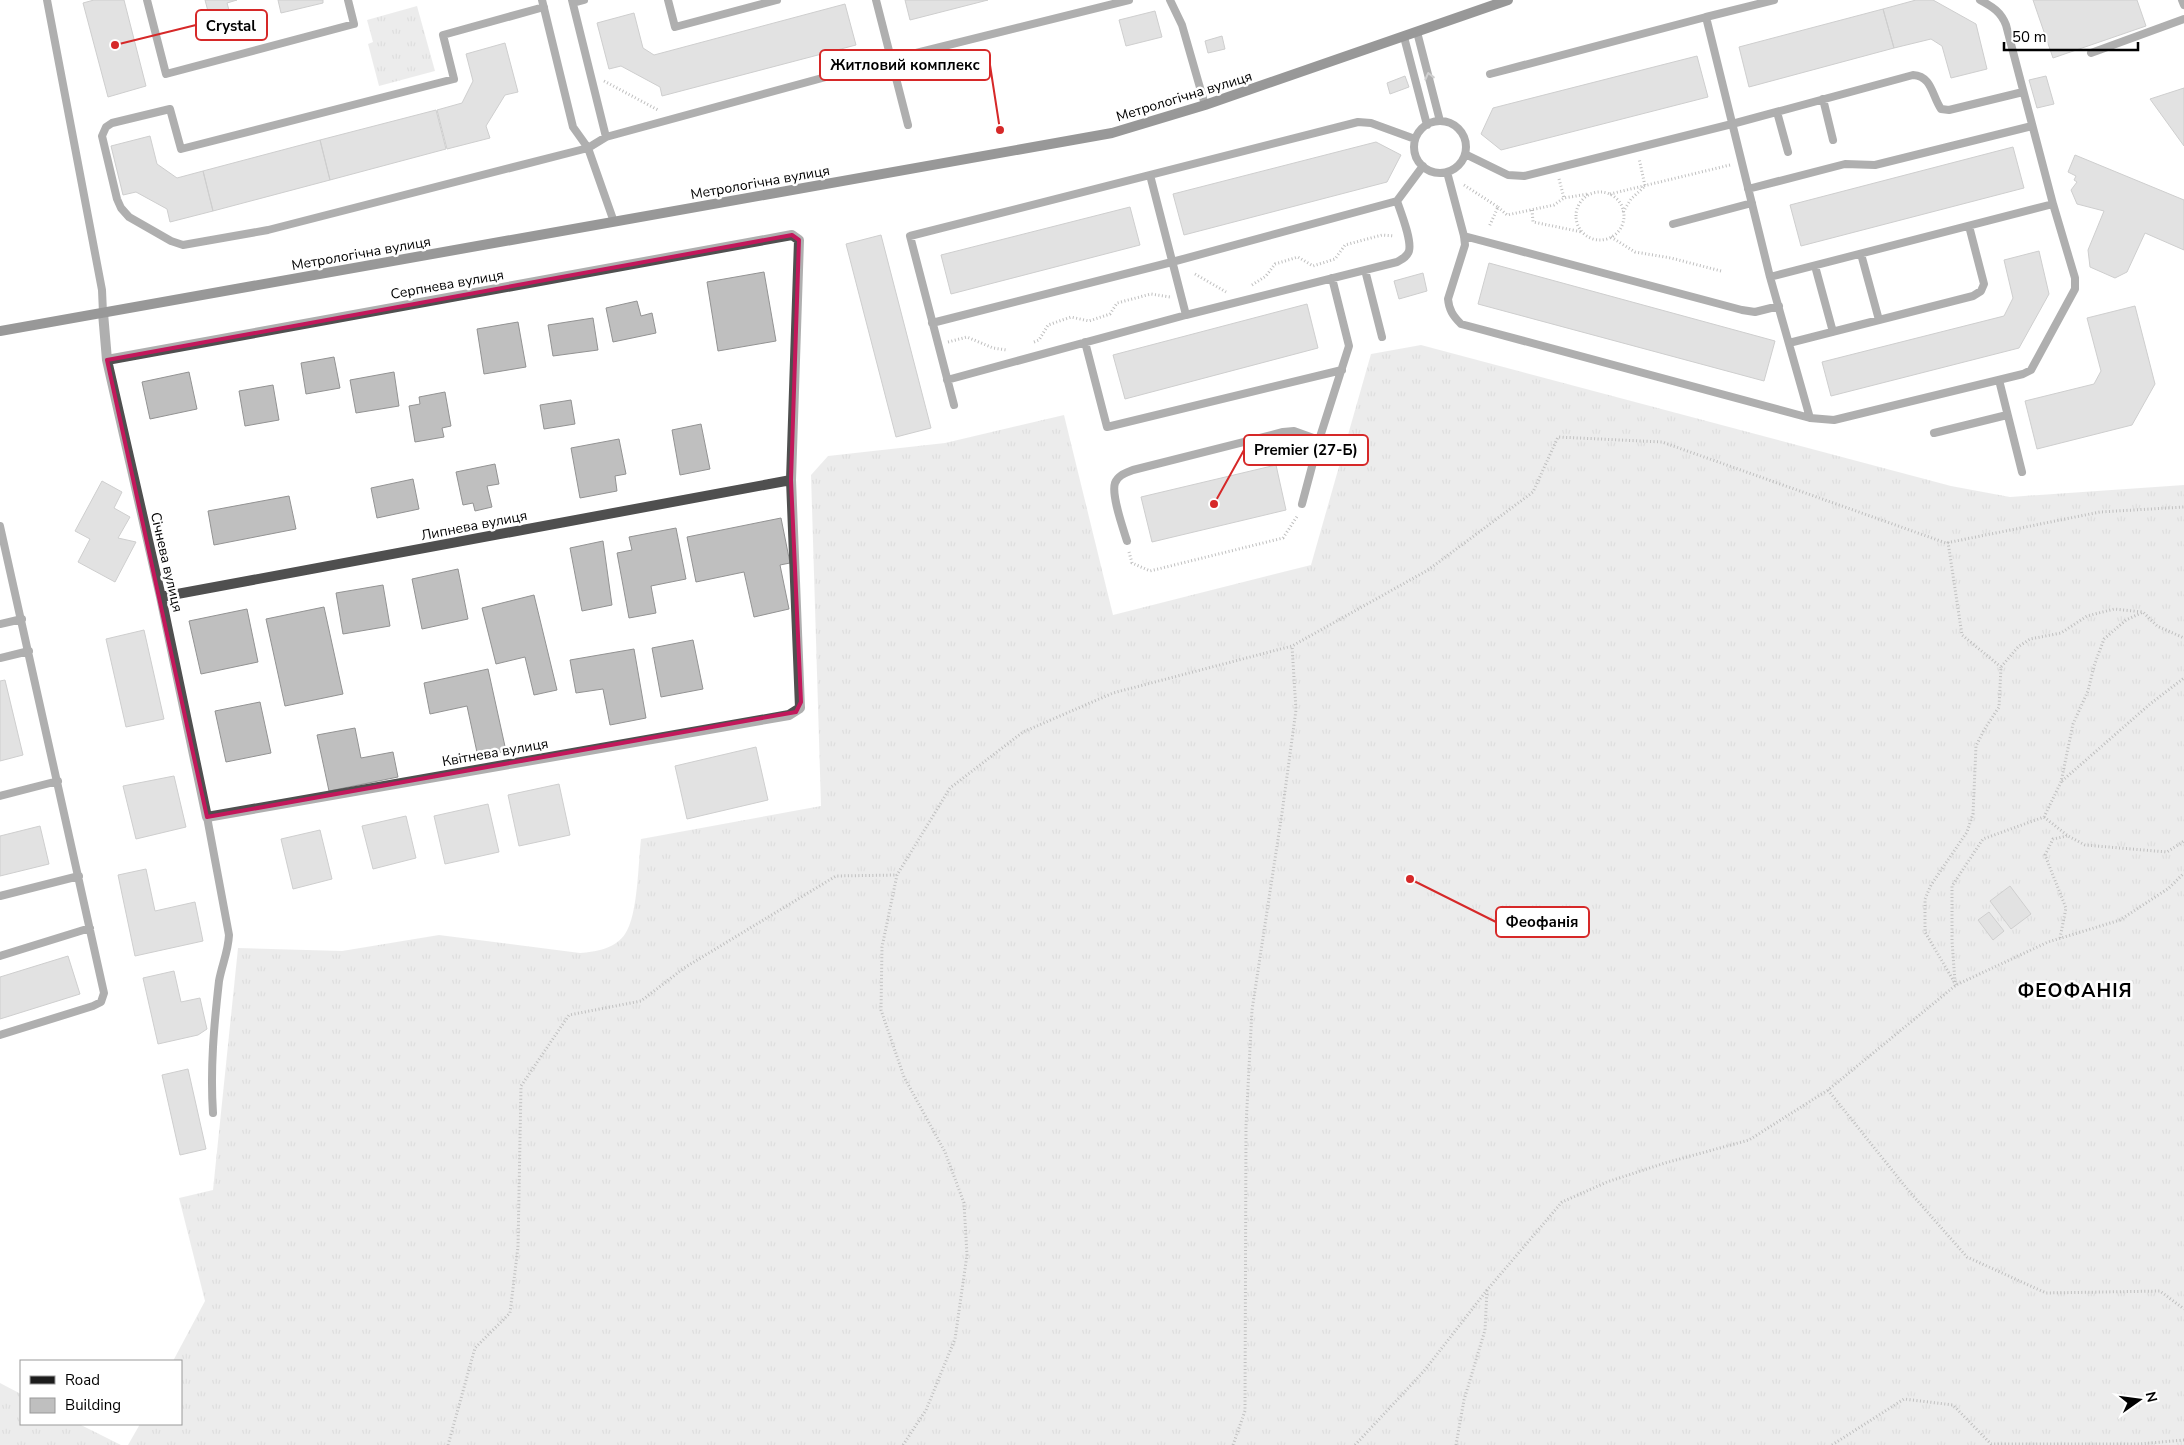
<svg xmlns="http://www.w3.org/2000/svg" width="2184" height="1445" font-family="'Nunito Sans',sans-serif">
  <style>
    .grass { fill: url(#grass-tufts) }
    .building { fill: #bfbfbf; stroke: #939393 }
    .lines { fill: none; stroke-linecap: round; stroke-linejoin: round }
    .path { stroke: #717171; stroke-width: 3; stroke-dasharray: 1 2.5; stroke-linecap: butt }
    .lane { stroke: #4f4f4f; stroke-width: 8 }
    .street { stroke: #4f4f4f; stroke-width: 10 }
    .secondary { stroke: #1c1c1c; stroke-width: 10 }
    .oneway { stroke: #959595 }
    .marked { fill: none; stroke: #c2185b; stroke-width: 4; stroke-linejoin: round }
    .labels { text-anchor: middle; stroke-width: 5; stroke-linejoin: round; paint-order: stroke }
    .street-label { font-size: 14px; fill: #000; stroke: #fff }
    .district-label { font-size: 19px; font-weight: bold; letter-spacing: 1px; fill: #000; stroke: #fff }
    .leader { fill: none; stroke: #d62828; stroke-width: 2 }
    .callout-dot { fill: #d62828; stroke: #fff; stroke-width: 2 }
    .callout { fill: #fff; stroke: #d62828; stroke-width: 2 }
    .callout-label { font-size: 15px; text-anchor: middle; font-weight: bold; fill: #000 }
  </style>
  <defs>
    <pattern id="grass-tufts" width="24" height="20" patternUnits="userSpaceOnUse" patternTransform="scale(1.25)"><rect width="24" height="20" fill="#d6d6d6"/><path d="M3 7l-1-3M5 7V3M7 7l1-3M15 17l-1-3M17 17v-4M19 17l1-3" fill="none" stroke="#b6b6b6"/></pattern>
  </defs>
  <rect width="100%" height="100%" fill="#fff"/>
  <!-- grass -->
  <path class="grass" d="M417,6L435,71L379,86L368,44L373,42L367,20Z
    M1421,345L1951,486L2010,497L2184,485V1445H128L140,1424H181V1361H173L205,1301L179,1198L213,1190L238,948L342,951L439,935L580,953C596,952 616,948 625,934C638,915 638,864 641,839L821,806L811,475L828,456L945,443L1064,415L1113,615L1311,565L1371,354Z
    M0,1383L21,1394V1424H79L121,1445H0Z"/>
  <!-- building -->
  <path class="building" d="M94,0H124L146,86L108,97L83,3Z
    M205,0H237L227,3L229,10L209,15Z
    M278,0H323V3L281,13Z
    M905,0H988L910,20Z
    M1916,0H1933L1976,24L1987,69L1951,78L1942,46L1931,39L1894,48L1883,9Z
    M2033,0H2137L2146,26L2053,58Z
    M845,4L856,45L662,96L660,87L621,66L609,69L597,23L634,13L643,48L654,55Z
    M1883,9L1894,48L1749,87L1739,47Z
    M1155,11L1162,37L1126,46L1119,20Z
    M1222,36L1225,49L1208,53L1205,41Z
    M505,43L518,92L505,95L486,126L490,138L447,149L437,110L462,103L473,81L466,54Z
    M1697,56L1708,97L1501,150L1481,134L1493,108Z
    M1405,76L1409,87L1390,94L1387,83Z
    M2046,76L2054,104L2037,108L2029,80Z
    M2184,88V146L2150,99Z
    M436,110L446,149L330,180L320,140Z
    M150,136L157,164L177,178L203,171L213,211L170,222L167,209L136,192L123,195L111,146Z
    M320,140L330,180L213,211L203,171Z
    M1376,142L1401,155L1387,182L1184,235L1173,194Z
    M2013,147L2024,188L1801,246L1790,205Z
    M2075,155L2184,200V250L2145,233L2127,272L2115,278L2090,267L2088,250L2104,211L2077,204L2071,190L2077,182L2074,180L2076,176L2068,172Z
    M1130,207L1140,245L951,294L941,255Z
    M881,235L931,428L896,437L846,244Z
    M2039,251L2049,294L2019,348L1831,396L1822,362L2004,316L2013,298L2004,260Z
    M1489,263L1775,341L1764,381L1478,304Z
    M764,272L776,341L718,351L707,282Z
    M1423,273L1427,291L1399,299L1394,281Z
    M637,301L641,316L652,313L656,333L613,342L606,308Z
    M1307,304L1318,348L1125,399L1113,355Z
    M2135,306L2155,384L2132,425L2037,449L2025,401L2094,384L2101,371L2087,318Z
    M593,318L598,350L553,356L548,325Z
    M518,322L526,367L484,374L477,329Z
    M334,357L340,388L306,394L301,363Z
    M189,372L197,409L150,419L142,382Z
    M394,372L399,406L356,413L350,380Z
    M273,385L279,420L245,426L239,391Z
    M445,392L451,426L442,428L444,437L415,442L409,406L420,404L419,397Z
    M571,400L575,424L544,429L540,405Z
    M701,424L710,469L680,475L672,430Z
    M619,439L626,474L615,476L617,491L580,498L571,448Z
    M495,464L499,484L487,486L492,507L475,511L473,503L463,505L456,472Z
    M1276,465L1286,510L1152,542L1141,497Z
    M413,479L419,509L377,518L371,488Z
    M102,481L122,492L114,508L130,517L118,538L136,542L115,582L78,562L90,539L75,531Z
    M289,496L296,529L214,545L208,511Z
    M781,518L790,563L780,565L789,609L754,617L744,572L696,582L687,537Z
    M676,528L686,579L651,586L656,613L629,618L617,553L632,550L629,537Z
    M603,541L612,605L582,611L570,548Z
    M458,569L468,619L422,629L412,579Z
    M383,585L390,626L343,634L336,593Z
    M534,595L557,690L534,695L525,657L496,664L482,608Z
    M324,607L343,694L285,706L266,619Z
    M247,609L258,662L201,674L189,621Z
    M144,630L164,719L126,727L106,639Z
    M693,640L703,689L661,697L652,648Z
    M634,649L646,718L610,725L603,689L576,693L570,660Z
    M488,669L506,751L478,757L467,706L430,714L424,683Z
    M5,680L23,755L0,761V681Z
    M260,702L271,753L226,762L215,711Z
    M355,728L361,758L393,752L398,777L329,791L317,735Z
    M756,747L768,800L687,819L675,766Z
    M174,776L186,827L136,839L123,786Z
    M559,784L570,835L519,846L508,795Z
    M488,804L499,852L445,864L434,816Z
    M406,816L416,858L373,869L362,826Z
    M40,826L49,864L0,876V836Z
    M320,830L332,879L293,889L281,839Z
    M146,869L155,911L195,902L203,941L135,956L118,875Z
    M2010,886L2031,914L2011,929L1990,901Z
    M1989,912L2004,931L1993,940L1978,920Z
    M68,956L80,994L0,1019V977Z
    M174,971L181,1002L200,998L207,1029L198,1035L158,1044L143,978Z
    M188,1069L206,1149L180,1155L162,1075Z"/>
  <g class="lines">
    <!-- path -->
    <path class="path" d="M604,81L658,110
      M1559,179L1564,198
      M1464,185L1498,207L1489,227
      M1576 216a24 24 0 1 1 48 0a24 24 0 1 1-48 0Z
      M1610,194L1730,165
      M1498,207L1507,215L1554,205L1564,198L1588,194
      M1532,210L1533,222L1582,232
      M1623,212L1631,199L1645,186L1639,158
      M1611,237L1635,252L1671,258L1721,271
      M1195,274L1226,292
      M1252,285L1266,276L1275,264L1298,257L1313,266L1335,259L1345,245L1382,235L1394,236
      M948,342L967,337L993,348L1007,350
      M1034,342L1039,340L1048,325L1071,317L1089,321L1110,314L1117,303L1151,294L1170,297
      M1948,542L1962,635L2001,667
      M1129,552L1132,563L1150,571L1283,538L1298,515
      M2062,781L2150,704L2184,678
      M2044,817L2068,836L2085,845L2167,852L2184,841
      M2060,938L2066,908L2045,855L2053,839L2067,836
      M1955,982L1952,941V886L1983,839L2044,817L2061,782L2073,724L2088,691L2094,666L2104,639L2126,620L2143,612L2157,626L2184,638
      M1956,985L1925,932V899L1931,885L1967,832L1973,814L1976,746L1984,730L1999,707L2001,667L2018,647L2030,639L2061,633L2087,616L2114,609L2143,612
      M1828,1090L1908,1190L1967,1257L2046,1293L2160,1291L2184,1309
      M448,1445L475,1348L510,1313L518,1247L521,1086L569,1015L641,1001L684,968L836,876L897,875
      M903,1445L926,1410L955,1339L967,1255L964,1203L945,1152L904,1077L881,1010L882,947L897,875L950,788L1023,732L1113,693L1292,646L1428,570L1533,492L1558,437L1662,442L1946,543L2100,512L2184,507
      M1233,1445L1245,1411L1246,1126L1252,1010L1282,813L1296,710L1292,646
      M1355,1445L1424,1371L1487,1290L1562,1202L1607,1182L1665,1163L1749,1140L1828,1090L1956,985L2048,942L2120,920L2169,888L2184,873
      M1456,1445L1464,1400L1485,1330L1487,1290
      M1832,1445L1904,1399L1953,1405L1991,1444H2139L2184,1440"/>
    <!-- lane -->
    <path class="lane" d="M47,0L102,290L103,313
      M147,0L166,74L354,24L348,0
      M542,0L573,127L588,148L614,222
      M572,0L606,137
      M668,0L675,27L777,0
      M876,0L908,125
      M1170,0L1182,25L1205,105
      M2182,0L2184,5
      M573,3L584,0
      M544,7L443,35L454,79L181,149L170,109L112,123L106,127L102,136L117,199L121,208L129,217L171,241L183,245L268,230L588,148L606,137L892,59L1129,0
      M1706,17L1774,0
      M1417,32L1440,121
      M1404,37L1427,125
      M2091,53L2184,19
      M1490,74L1706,17L1770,277L2053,204L2006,25C2001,12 1993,7 1980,0
      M1823,99L1833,140
      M1777,112L1788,152
      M1414 147a26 26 0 1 1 52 0a26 26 0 1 1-52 0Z
      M1465,154L1508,175L1524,176L1732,124L1913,75C1932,76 1932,96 1941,109L1949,110L2023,92
      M1447,172L1464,236L1465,245L1448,299C1449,310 1453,316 1461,324L1810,418L1770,277
      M1150,175L1186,315L1397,262C1402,259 1407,257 1409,251C1412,240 1401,213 1397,201
      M1748,189L1845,164L1875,165L2032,126
      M1673,224L1752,203
      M1464,236L1742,310L1755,312L1779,306
      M1861,254L1879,320
      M1815,266L1833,332
      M1365,270L1382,337
      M932,323L1172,262L1397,201L1423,166
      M1085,342L1107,427L1342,370
      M1789,343L1973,296L1981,291L1984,284L1969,226
      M947,380L1186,315
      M1999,380L2022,472
      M954,405L910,236L1358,122L1371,123L1415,139
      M1810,418L1834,420L2023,374L2031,370L2075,289V278L2053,204
      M1934,433L2007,415
      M1302,504L1319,440L1349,346L1332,278
      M0,526L104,993L101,1002L93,1006L0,1035
      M1127,541C1123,528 1111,495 1115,483C1118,475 1126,473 1133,470L1283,432L1294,431L1319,440
      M0,624L22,619
      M0,658L29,651
      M0,796L58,781
      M207,817L229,935C228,953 222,964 219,981C214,1025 210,1069 213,1113
      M0,896L79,876
      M0,956L90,928"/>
    <!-- street -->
    <path class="street" d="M103,313L107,360L161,597L207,817L789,715L800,708L791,480L799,240L792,235L107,360
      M161,597L791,480"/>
    <!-- secondary -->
    <path class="secondary" d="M0,331L1112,133L1205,105L1508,0"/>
  </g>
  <!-- one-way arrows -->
  <defs><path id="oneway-chevron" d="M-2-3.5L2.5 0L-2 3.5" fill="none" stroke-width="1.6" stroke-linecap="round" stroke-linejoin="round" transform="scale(1.25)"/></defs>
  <use class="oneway" href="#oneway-chevron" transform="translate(1429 76) rotate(-104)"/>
  <!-- marked area -->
  <path d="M0 0H2184V1445H0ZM792,235L799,240L791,480L801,702L796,712L207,817L107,360Z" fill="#fff" fill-opacity=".55" fill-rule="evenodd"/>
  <path class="marked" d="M792,235L799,240L791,480L801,702L796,712L207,817L107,360Z"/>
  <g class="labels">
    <!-- street labels -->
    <g class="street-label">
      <text transform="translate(1184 96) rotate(-17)" y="5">Метрологічна вулиця</text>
      <text transform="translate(760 182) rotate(-10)" y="5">Метрологічна вулиця</text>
      <text transform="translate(361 253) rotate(-10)" y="5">Метрологічна вулиця</text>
      <text transform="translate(447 284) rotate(-10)" y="5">Серпнева вулиця</text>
      <text transform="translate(474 525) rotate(-11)" y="5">Липнева вулиця</text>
      <text transform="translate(167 562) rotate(77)" y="5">Січнева вулиця</text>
      <text transform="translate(495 752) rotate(-10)" y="5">Квітнева вулиця</text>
    </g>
    <!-- district labels -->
    <g class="district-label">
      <text x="2075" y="997">ФЕОФАНІЯ</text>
    </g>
  </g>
  <!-- callouts -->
  <path class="leader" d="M115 45L196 25M1000 130L990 65M1214 504L1244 450M1410 879L1496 922"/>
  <g class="callout-dot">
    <circle cx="115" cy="45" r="5"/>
    <circle cx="1000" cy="130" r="5"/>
    <circle cx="1214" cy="504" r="5"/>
    <circle cx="1410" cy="879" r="5"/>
  </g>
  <g class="callout">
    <rect x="196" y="10" width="71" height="30" rx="5"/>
    <rect x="820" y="50" width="170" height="30" rx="5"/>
    <rect x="1244" y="435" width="124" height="30" rx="5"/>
    <rect x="1496" y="907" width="93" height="30" rx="5"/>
  </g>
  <g class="callout-label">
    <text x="231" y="31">Crystal</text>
    <text x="905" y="70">Житловий комплекс</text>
    <text x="1306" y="455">Premier (27-Б)</text>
    <text x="1542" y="927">Феофанія</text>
  </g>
  <!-- legend -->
  <rect x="20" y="1360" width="162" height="65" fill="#ffffff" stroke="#999999"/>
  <rect x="30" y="1376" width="25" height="8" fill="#1c1c1c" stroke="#999999"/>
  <text x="65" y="1385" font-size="15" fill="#000000">Road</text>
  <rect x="30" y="1398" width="25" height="15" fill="#bfbfbf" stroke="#999999"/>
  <text x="65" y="1410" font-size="15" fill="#000000">Building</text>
  <!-- north arrow -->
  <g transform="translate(2139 1400) rotate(76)" stroke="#ffffff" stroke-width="4" paint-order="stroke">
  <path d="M0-4L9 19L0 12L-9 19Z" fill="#000000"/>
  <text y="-8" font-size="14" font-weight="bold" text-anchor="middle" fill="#000000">N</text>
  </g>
  <!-- scale -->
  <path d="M2004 42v8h134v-8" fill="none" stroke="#000000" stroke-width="2.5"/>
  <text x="2012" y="42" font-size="15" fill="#000000" stroke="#ffffff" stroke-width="4" paint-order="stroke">50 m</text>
</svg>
